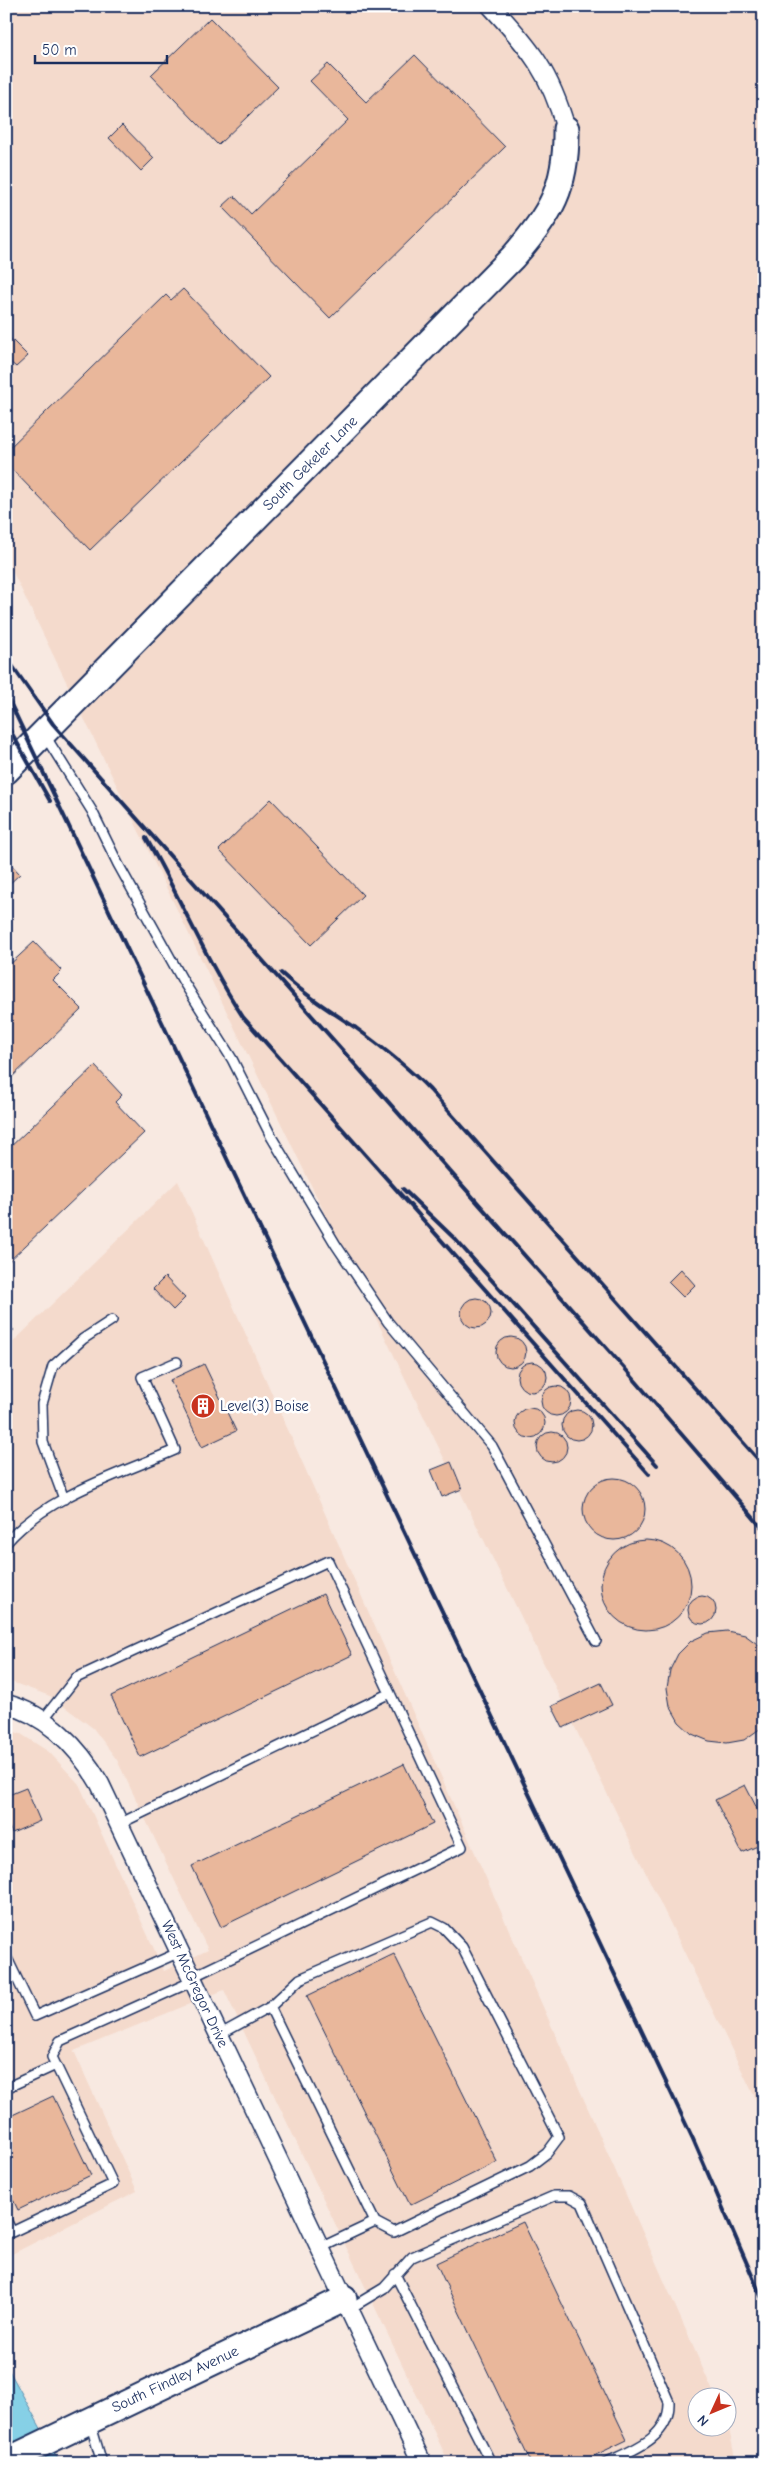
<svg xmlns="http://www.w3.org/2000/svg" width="770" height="2469" font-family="'Comic Neue',sans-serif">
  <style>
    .built { fill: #f4dacc }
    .water { fill: #86d0e6; stroke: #5b90b0 }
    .building { fill: #e9b79b; stroke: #1b2f5e }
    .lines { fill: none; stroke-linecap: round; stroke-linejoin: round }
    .lane-casing { stroke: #1b2f5e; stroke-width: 12 }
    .street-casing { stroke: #1b2f5e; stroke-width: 21 }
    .secondary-casing { stroke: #1b2f5e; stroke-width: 29 }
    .lane { stroke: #fff; stroke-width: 9 }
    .street { stroke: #fff; stroke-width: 18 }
    .secondary { stroke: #fff; stroke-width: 25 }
    .rail { stroke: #1b2f5e; stroke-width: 4 }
    .labels { text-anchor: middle; stroke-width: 5; stroke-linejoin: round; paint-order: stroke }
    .street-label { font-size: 15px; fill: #1b2f5e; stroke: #fff }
    .poi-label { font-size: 15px; fill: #1b2f5e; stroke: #fff; text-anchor: start }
  </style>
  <rect width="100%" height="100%" fill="#f8e9e1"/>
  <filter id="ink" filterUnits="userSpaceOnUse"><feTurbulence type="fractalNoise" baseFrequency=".02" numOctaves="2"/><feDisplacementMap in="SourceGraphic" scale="10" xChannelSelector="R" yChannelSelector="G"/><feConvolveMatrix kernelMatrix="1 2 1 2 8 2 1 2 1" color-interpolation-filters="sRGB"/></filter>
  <g filter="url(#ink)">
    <!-- built -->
    <path class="built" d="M6,6H764V2116L6,558Z
      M178,1181L715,2396H698V2426H728V2424L736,2463H449L224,1990L74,2051L137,2191L6,2257V1729L21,1734L49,1752L79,1784L164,1971L208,1950L117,1760L93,1728L50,1696L6,1680V1349Z"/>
    <!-- water -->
    <path class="water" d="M6,2364L11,2374L60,2463H6Z"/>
    <!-- building -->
    <path class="building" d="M210,18L278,87L218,145L151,75Z
      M415,55L505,147L330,318L222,207L234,196L251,214L348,120L310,81L328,64L366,102Z
      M122,125L154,158L141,171L109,138Z
      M183,289L269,377L90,550L6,463V451L166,295L171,300Z
      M6,334L28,356L16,367L9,361L6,364Z
      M271,799L363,895L311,945L219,850Z
      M6,859L20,874L6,887Z
      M34,942L62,971L53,980L82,1009L6,1083V968Z
      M95,1066L122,1095L115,1102L144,1133L6,1264V1151Z
      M681,1269L695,1285L683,1297L668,1282Z
      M165,1277L185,1298L173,1310L153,1289Z
      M461 1313a15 15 0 1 1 30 0a15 15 0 1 1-30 0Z
      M6,1322L14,1330L6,1338Z
      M496 1352a15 15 0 1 1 30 0a15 15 0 1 1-30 0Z
      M517 1377a15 15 0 1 1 30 0a15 15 0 1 1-30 0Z
      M204,1364L236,1431L202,1447L170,1380Z
      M541 1401a15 15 0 1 1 30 0a15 15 0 1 1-30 0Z
      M515 1423a15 15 0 1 1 30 0a15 15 0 1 1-30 0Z
      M562 1425a15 15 0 1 1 30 0a15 15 0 1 1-30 0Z
      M537 1447a15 15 0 1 1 30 0a15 15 0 1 1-30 0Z
      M451,1462L462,1489L442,1497L431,1470Z
      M583 1509a31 31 0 1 1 62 0a31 31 0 1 1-62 0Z
      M601 1585a45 45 0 1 1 90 0a45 45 0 1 1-90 0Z
      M323,1594L352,1655L140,1757L111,1696Z
      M688 1610a14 14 0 1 1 28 0a14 14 0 1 1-28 0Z
      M727,1631L745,1635L764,1649V1726L744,1740L727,1743L709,1741L692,1734L679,1722L670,1706L667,1688L670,1670L678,1654L691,1641L708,1633Z
      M601,1683L612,1705L563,1728L552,1706Z
      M764,1749V1787L759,1776L758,1765Z
      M404,1764L433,1824L221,1927L192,1866Z
      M745,1785L764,1822V1843L742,1853L715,1800Z
      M26,1788L40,1821L12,1833L6,1821V1796Z
      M394,1954L497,2162L410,2205L307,1996Z
      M53,2096L91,2175L18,2210L6,2185V2118Z
      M523,2222L627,2440L579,2463H531L436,2263Z"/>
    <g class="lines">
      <defs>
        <path id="lane" d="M44,734L92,811L118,864L183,981L232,1059L272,1138L336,1245L388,1322L492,1446L596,1641
          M64,1499L43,1442L42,1404L53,1366L83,1339L112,1320
          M6,1543C48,1495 118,1475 175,1450L142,1377L177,1362
          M42,1721L76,1678L328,1561L462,1847L192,1977
          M119,1824L390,1693
          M6,1956L35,2016L180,1952
          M270,2007L375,2222
          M219,2035L270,2007L300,1979L432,1922L444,1928L462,1947L559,2137L547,2153L530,2166L394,2232L375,2222L320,2248
          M6,2088L56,2065
          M6,2220L12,2232L113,2184L52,2057L60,2041L193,1981
          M395,2274L491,2463
          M349,2309L384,2288L412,2257L554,2196H569L582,2203L669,2402C670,2438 633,2450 605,2463
          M90,2422L102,2463"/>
        <path id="street" d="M491,6C530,48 550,72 566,129
          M6,1704C48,1715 79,1748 100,1784L422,2463"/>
        <path id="secondary" d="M6,771L513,257C551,214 567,187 566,129
          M6,2461L344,2299"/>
      </defs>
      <!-- lane casing -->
      <use href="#lane" class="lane-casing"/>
      <!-- street casing -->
      <use href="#street" class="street-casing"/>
      <!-- secondary casing -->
      <use href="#secondary" class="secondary-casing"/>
      <!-- lane -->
      <use href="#lane" class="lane"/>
      <!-- street -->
      <use href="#street" class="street"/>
      <!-- secondary -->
      <use href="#secondary" class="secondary"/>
      <!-- rail -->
      <path class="rail" d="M6,657L53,724L627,1371L764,1530
        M6,694L693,2139L764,2303
        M6,723L50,801
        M146,838C180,897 206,960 243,1017L649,1474
        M281,973C304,994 330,1011 356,1028C382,1047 408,1067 430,1090L764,1466
        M403,1189L455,1239L657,1465"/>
    </g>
  </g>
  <!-- icons -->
  <defs>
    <symbol id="building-disc" viewBox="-11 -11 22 22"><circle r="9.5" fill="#c8321e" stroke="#fff"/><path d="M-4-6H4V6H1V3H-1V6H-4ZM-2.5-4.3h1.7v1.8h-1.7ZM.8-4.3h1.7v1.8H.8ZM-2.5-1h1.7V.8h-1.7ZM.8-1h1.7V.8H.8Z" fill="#fff"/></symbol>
  </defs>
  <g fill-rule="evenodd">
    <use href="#building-disc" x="189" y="1392" width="28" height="28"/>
  </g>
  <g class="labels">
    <!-- street labels -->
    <g class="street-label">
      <text transform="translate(310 463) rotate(-45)" y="5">South Gekeler Lane</text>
      <text transform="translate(195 1984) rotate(65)" y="5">West McGregor Drive</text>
      <text transform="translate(175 2379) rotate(-25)" y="5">South Findley Avenue</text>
    </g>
    <!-- poi labels -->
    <g class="poi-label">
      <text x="220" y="1411">Level(3) Boise</text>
    </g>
  </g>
  <!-- margin -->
  <rect width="770" height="2469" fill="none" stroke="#fff" stroke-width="25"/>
  <rect x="12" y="12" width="745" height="2444" fill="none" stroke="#1b2f5e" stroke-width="2" filter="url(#ink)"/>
  <!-- north arrow -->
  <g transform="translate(712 2412) rotate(226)"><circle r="24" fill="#ffffff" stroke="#a4acbf"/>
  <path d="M0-4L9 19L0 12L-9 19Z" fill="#c8321e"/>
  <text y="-8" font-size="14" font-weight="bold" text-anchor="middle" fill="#1b2f5e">N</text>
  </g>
  <!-- scale -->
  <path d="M35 55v8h132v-8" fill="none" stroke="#1b2f5e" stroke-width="2.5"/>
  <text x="42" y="55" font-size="15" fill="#1b2f5e" stroke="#ffffff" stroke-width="4" paint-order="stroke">50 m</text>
</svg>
